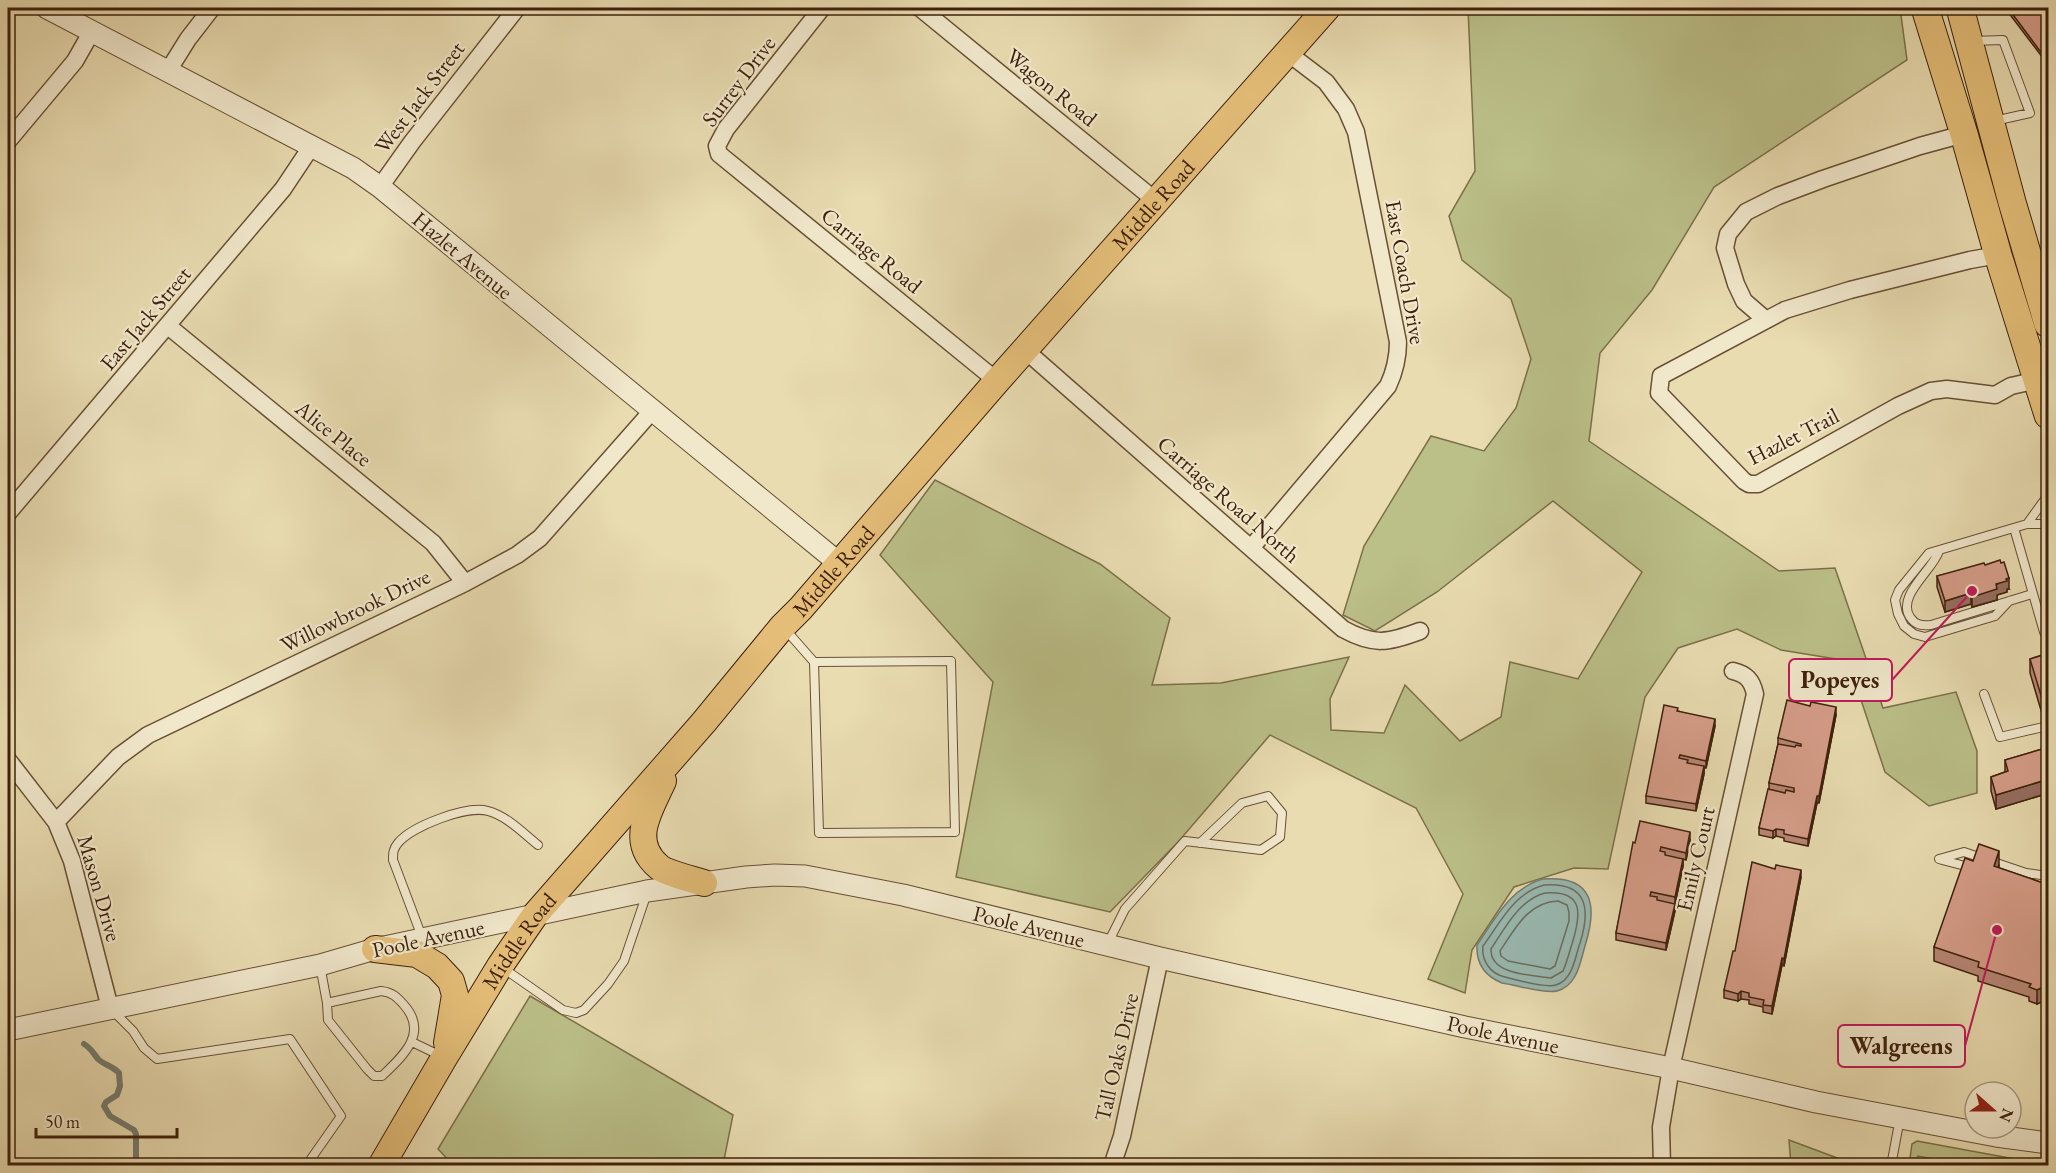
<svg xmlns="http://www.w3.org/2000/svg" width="2056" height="1173" font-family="'EB Garamond',serif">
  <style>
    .green { fill: #bbbf88; stroke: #7c704a; stroke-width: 1.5 }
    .water { fill: #99bab3; stroke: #757c70; stroke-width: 1.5 }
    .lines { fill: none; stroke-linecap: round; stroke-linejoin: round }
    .shore { stroke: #6c6d60; stroke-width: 1.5 }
    .stream { stroke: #757c70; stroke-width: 6 }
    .service-casing { stroke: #694f35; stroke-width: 10 }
    .minor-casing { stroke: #694f35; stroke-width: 19 }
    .tertiary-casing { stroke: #694f35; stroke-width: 23 }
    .primary-casing { stroke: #3e200c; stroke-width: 28 }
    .trunk-casing { stroke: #3e200c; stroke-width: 29 }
    .service { stroke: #f1e8cc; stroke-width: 8 }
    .minor { stroke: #f1e8cc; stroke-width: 16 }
    .tertiary { stroke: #f1e8cc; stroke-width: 21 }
    .primary { stroke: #e4be78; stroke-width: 26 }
    .trunk { stroke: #e4be78; stroke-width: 27 }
    .wall { fill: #b88776; stroke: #3e200c; stroke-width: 1.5 }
    .shaded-wall { fill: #966e60; stroke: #3e200c; stroke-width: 1.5 }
    .building { fill: #d69d89; stroke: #3e200c; stroke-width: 1.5 }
    .labels { text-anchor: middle; stroke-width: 4.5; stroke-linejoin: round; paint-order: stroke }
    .street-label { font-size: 22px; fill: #3e200c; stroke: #f1e8cc }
    .leader { fill: none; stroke: #c2185b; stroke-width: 2 }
    .callout-dot { fill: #c2185b; stroke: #f1e8cc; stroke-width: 2 }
    .callout { fill: #f1e8cc; stroke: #c2185b; stroke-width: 2 }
    .callout-label { font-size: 24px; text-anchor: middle; font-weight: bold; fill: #3e200c }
  </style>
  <rect width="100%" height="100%" fill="#e9dcb1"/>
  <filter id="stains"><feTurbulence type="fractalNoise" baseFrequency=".00333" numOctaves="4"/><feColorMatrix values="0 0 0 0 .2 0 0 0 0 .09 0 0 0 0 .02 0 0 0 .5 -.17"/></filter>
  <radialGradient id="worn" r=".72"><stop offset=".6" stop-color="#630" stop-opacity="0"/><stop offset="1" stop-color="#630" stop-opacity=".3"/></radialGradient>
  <!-- green -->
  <path class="green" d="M1468,8H1900L1907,60L1714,187L1652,290L1600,353L1589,441L1779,571L1835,568L1883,708L1956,692L1977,751V793L1929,806L1885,772L1848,661L1781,650L1737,629L1678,648L1645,697L1608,869L1574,868L1514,887L1472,950L1465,993L1428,979L1463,894L1416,808L1270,735L1178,842L1110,912L956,877L993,682L880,555L935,480L1100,564L1170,618L1152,685L1221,683L1349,657L1330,699L1331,730L1384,733L1405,685L1460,741L1501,717L1510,662L1578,679L1642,572L1553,501L1437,592L1375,631L1343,615L1364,546L1431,436L1484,451L1516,408L1531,359L1511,299L1462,260L1449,216L1475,171Z
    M530,996L733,1115L723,1165H453L438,1149Z
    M1789,1140L1840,1159L1839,1165H1791Z
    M1917,1141L2048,1165H1965L1918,1156L1916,1165H1909L1912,1144Z"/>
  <!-- water -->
  <path class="water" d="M1543,879C1593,875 1598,905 1585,946C1580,963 1577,986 1557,991C1544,994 1516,985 1502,983C1485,976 1476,963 1477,945C1495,919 1510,888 1543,879Z"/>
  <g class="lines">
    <!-- shore -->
    <path class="shore" d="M1544,885C1587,882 1591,908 1580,943C1575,957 1573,980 1556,985C1546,988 1516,980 1505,977C1491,974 1481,961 1483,946C1500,923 1514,893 1544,885Z
      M1545,893C1585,890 1581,915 1572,944C1569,953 1567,962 1563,971L1551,978C1532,975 1490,975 1491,949C1505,928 1519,900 1545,893Z
      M1558,901L1567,905L1569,912V921L1555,966L1550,969L1508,961L1501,956L1500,951C1515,929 1528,902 1558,901Z"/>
    <!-- stream -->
    <path class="stream" d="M84,1044C91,1048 93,1053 98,1059C104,1065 113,1066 119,1073L120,1086L117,1095L106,1102L104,1106L110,1116L134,1130L136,1134V1166"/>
    <defs>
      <path id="service" d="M1972,41L2003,40L2030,113L1994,121
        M2027,524L2048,495
        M2014,528L2044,632
        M1939,551C1933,570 1896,596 1910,617C1915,625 1922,626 1931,625L2032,594
        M2009,601L1995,616L1925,637L1914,634L1904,626L1898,614L1895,600L1899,590L1929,553L2027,524H2048
        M785,629L814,662L819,833L955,832L951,661L814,662
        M1984,694L2000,737L2048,726
        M1939,859L1964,852L2026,873L2048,876
        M1942,860L1973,868
        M422,937L393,860C393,853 393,849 398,843C412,826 467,805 488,811C507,816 523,833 538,845
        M1107,945L1125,909L1185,841L1261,850L1280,837L1282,813L1268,796L1242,803L1200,843
        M320,965L327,1003
        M503,968L563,1010L576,1013L584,1010L608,984L624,961L647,893
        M381,991C392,992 397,997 404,1005C429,1033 403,1056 382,1076H374L367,1069L328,1020L327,1003Z
        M113,1011L133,1031L144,1048L157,1059L290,1039L341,1116L306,1166
        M412,1042L441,1056
        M1891,1166L1900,1118"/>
      <path id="minor" d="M822,8L726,129L717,146L719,154L997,381
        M920,8L1156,201
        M168,71L188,39L212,8
        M8,141L75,61L92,31
        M380,187L412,142L517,8
        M1998,255L1970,260L1850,290L1785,310L1661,376L1659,393L1744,481L1749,484H1758L1898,406L1931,391L1947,389L1995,395L2011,386L2038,380
        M1766,320L1744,301L1736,284L1725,248L1728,234L1746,212L1778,196L1823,179L1920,146L1964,134
        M168,326L433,543L465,583
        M1025,350L1343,629C1374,646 1388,643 1420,631
        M8,513L283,189L311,147
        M1251,548L1388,386C1395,371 1398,358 1398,342L1356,132L1346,109L1326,82L1288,53
        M8,760L56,822L72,861L110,1008
        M56,822L118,757L148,735L465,583L517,555L540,538L652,411
        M1112,1166L1122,1136L1160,958
        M1662,1166L1661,1127L1671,1068L1755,694C1752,680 1746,674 1733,671"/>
      <path id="tertiary" d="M47,8L353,168L380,187L840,564
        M8,1030L320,965L375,949L647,891L746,877L775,875L805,876L903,895L1160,958L1465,1027L1671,1068L1816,1102L1996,1136L2048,1143"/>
      <g id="primary">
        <path d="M663,781C650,810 628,841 659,867C668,874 692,879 704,883"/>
        <path d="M375,949L417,954L437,966L451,981L455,995L447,1043"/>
        <path id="s1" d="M381,1166L444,1058L500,966L535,915L704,722L782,627L801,608L997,381L1327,8"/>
      </g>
      <path id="trunk" d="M1925,8L1964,134L1998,255L2048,415
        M1960,8L2012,202L2048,324"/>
    </defs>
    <!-- service casing -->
    <use href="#service" class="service-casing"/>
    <!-- minor casing -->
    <use href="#minor" class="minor-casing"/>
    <!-- tertiary casing -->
    <use href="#tertiary" class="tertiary-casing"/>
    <!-- primary casing -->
    <use href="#primary" class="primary-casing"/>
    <!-- trunk casing -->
    <use href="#trunk" class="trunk-casing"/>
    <!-- service -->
    <use href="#service" class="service"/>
    <!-- minor -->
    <use href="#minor" class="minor"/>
    <!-- tertiary -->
    <use href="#tertiary" class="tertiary"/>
    <!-- primary -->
    <use href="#primary" class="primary"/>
    <!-- trunk -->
    <use href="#trunk" class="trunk"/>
  </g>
  <!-- wall -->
  <path class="wall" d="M2005,8H2049V66Z
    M1985,565L2009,589H2007V592L1997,595V600L1972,607L1971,604L1945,612L1937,587V576Z
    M2049,653L2043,717L2030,673V659Z
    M1678,711L1715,726L1706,768H1704V774L1696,811L1646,803V796Z
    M1836,715L1819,803H1817L1808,846L1784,841V838L1776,836L1773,838L1759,835V828L1769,789V783L1778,744V738Z
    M2049,747V793L1996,809L1991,791V777L2005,772V760Z
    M1690,840L1686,860L1683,859V866L1675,904V911L1666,950L1616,940V933L1635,843Z
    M1973,861L1999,865V868L2049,885L2037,1004L2029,1001V997L1978,981V976L1934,961V947Z
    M1801,877L1784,966L1782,965L1772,1014L1763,1012V1007L1749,1004V1000L1741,999L1738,1001L1724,998V990Z"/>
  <!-- shaded-wall -->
  <path class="shaded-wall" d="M2009,578V589H2007V592L1997,595V600L1972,607V597Z
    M1971,593V604L1945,612V601Z
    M2049,701V715L2043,717V702Z
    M1836,707V715L1819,803V796Z
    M1715,719V726L1706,768V761Z
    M1704,766V774L1696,811V804Z
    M2049,779V793L1996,809V795Z
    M1817,796V803L1808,846V839Z
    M1776,829V836L1773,838V831Z
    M1690,832V840L1686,860V853Z
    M1999,851V865L1994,881V866Z
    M1683,859V866L1675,904V897Z
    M1801,870V877L1784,966V959Z
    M1675,904V911L1666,950V943Z
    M1782,958V965L1772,1014V1006Z
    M2049,984V999L2037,1004V990Z
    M1741,991V999L1738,1001V994Z"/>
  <!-- building -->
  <path class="building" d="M2008,8H2049V63Z
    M2000,560L2001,563L2004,562L2009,578L2006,579L2007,581L1996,584L1997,589L1972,597L1971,593L1945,601L1937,576L1984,563L1985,565Z
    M2049,653V701L2043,702L2030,659Z
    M1787,700L1810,706L1811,702L1836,707L1819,796H1817L1808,839L1784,834V830L1776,829L1773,831L1759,828L1768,789L1785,793L1786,790L1794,792V788L1769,783L1778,744L1795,747L1796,745L1801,746V744L1778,738Z
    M1664,705L1678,708L1677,711L1715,719L1706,761L1680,755L1679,758L1688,760L1687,763L1704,766L1696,804L1646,796Z
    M2049,747V779L1996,795L1991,777L2008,771L2005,760Z
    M1640,821L1690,832L1686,853L1661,847L1660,851L1665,852V855L1683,859L1675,897L1651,892L1650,896L1657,897V900L1675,904L1666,943L1616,933L1633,842L1635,843Z
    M1979,844L1999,851L1994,866L2049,885V984L2037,990L2029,987L2031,984L1978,967L1979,962L1934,947L1965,858L1973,861Z
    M1752,862L1775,869L1776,865L1801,870L1784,959L1782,958L1772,1006L1763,1005L1764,1000L1749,997V993L1741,991L1738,994L1724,990L1733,951H1735Z"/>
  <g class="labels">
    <!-- street labels -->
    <g class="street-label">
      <text transform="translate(738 81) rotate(-53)" y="8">Surrey Drive</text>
      <text transform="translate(1052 87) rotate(39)" y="8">Wagon Road</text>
      <text transform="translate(419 97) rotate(-53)" y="8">West Jack Street</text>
      <text dy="8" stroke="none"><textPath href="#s1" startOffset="1236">Middle Road</textPath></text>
      <text transform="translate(872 250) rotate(39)" y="8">Carriage Road</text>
      <text transform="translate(463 255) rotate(40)" y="8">Hazlet Avenue</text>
      <text transform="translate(1406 272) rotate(80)" y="8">East Coach Drive</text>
      <text transform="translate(145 318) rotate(-50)" y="8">East Jack Street</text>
      <text transform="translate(334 433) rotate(39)" y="8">Alice Place</text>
      <text transform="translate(1793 436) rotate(-27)" y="8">Hazlet Trail</text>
      <text transform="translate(1229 499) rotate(41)" y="8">Carriage Road North</text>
      <text dy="8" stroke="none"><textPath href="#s1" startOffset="750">Middle Road</textPath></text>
      <text transform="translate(355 610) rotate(-26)" y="8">Willowbrook Drive</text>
      <text transform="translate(1695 859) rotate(-77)" y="8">Emily Court</text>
      <text transform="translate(100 888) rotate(74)" y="8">Mason Drive</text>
      <text transform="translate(1029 926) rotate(14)" y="8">Poole Avenue</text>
      <text transform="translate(428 938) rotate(-12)" y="8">Poole Avenue</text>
      <text dy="8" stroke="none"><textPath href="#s1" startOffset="264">Middle Road</textPath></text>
      <text transform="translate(1503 1034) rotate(12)" y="8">Poole Avenue</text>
      <text transform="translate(1116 1057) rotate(-77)" y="8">Tall Oaks Drive</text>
    </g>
  </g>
  <!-- callouts -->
  <path class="leader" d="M1972 591L1892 680M1997 930L1965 1046"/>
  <g class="callout-dot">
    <circle cx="1972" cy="591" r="6"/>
    <circle cx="1997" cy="930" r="6"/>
  </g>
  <g class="callout">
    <rect x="1789" y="659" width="103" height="42" rx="6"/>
    <rect x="1838" y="1025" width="127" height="42" rx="6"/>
  </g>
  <g class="callout-label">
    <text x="1840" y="688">Popeyes</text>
    <text x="1901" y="1054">Walgreens</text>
  </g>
  <!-- margin -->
  <rect width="2056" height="1173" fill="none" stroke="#e9dcb1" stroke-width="30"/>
  <rect x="9" y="9" width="2038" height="1155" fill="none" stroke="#3e200c" stroke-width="3"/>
  <rect x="15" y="15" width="2026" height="1143" fill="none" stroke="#3e200c" stroke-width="1.5"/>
  <!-- north arrow -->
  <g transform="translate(1993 1110) rotate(111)"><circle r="28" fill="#f1e8cc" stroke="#a9987f" stroke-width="1.5"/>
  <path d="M0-4.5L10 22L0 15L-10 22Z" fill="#8f2418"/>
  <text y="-9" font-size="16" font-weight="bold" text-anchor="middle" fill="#3e200c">N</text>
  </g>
  <!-- scale -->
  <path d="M36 1128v9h141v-9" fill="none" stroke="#3e200c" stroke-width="3"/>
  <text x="45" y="1128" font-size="18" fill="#3e200c" stroke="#f1e8cc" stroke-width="4.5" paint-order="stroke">50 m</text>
  <rect width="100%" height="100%" filter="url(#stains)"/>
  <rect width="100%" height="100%" fill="url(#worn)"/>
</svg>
